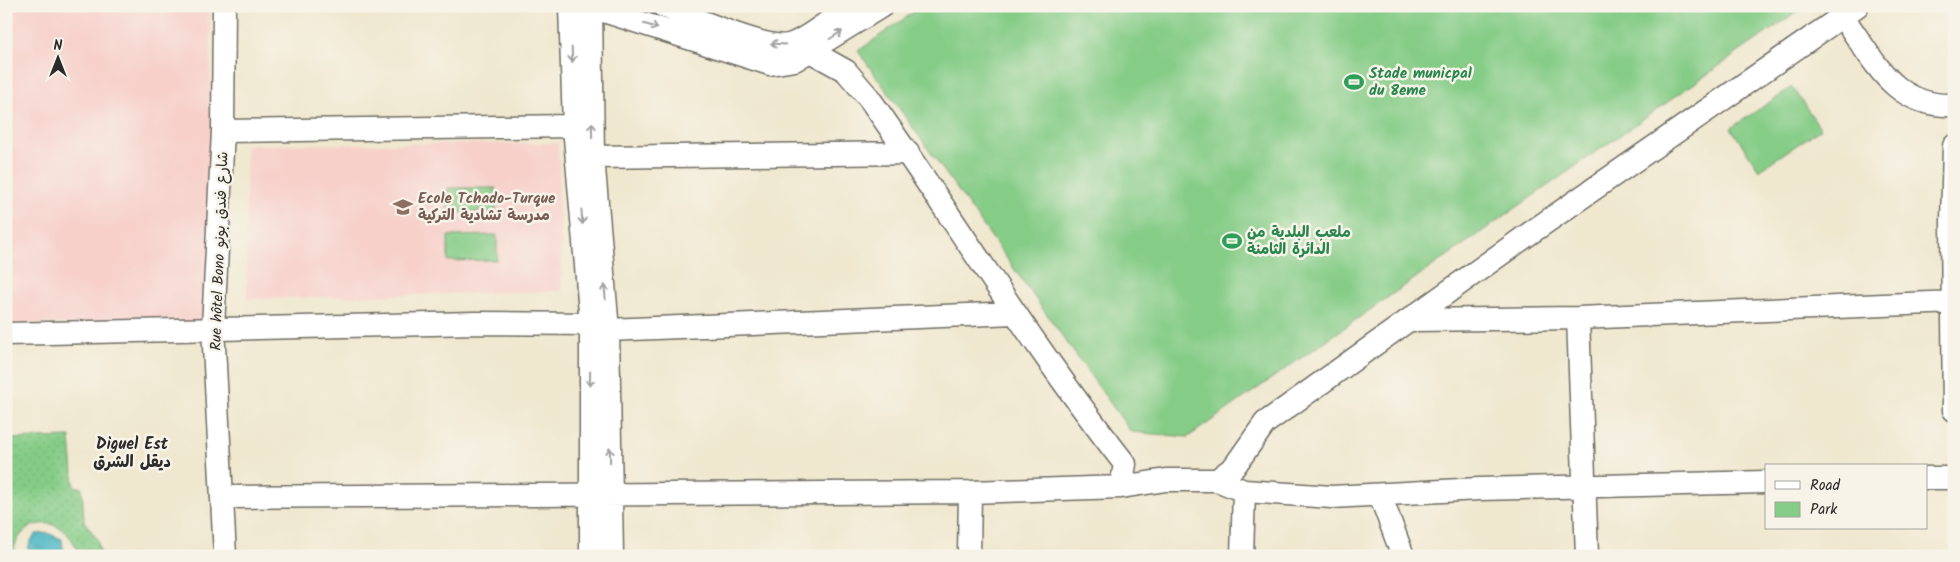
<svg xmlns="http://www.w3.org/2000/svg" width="1960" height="562" font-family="Kalam,'Playpen Sans Arabic',sans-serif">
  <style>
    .built { fill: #f7d0ca }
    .grass { fill: url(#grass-dots); stroke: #587c59 }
    .park { fill: #85cc87; stroke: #587c59 }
    .water { fill: url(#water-ripples); stroke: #397076 }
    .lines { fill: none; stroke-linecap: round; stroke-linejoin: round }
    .minor-casing { stroke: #706d64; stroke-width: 25 }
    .minor { stroke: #fff; stroke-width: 22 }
    .oneway { stroke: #a0a0a0 }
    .labels { text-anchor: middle; stroke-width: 5; stroke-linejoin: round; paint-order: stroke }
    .leisure-label { font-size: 15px; font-weight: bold; fill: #27864d; stroke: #f7f3e8; text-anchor: start }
    .education-label { font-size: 15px; font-weight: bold; fill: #785e54; stroke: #f7f3e8; text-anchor: start }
    .street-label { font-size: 15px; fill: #2b2b2b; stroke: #f7f3e8 }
    .neighbourhood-label { font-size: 16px; font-weight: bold; fill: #2b2b2b; stroke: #f7f3e8 }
  </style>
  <defs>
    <pattern id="grass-dots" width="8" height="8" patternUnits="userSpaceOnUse" patternTransform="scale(1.25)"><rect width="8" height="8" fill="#85cc87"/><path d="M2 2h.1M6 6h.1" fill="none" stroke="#73af75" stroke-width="1.8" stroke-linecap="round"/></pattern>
    <pattern id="water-ripples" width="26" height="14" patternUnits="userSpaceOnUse" patternTransform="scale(1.25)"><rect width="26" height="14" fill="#47b5c2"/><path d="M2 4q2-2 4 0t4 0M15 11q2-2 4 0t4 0" fill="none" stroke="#3b939e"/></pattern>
  </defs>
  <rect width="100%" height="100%" fill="#f7f3e8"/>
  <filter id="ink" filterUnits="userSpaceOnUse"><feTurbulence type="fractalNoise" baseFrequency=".02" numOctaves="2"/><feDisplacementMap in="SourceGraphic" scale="10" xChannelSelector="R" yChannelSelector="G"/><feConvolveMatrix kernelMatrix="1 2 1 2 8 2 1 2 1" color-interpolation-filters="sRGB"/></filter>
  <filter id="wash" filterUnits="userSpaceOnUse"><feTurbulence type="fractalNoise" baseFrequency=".0096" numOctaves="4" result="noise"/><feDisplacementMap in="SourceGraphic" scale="20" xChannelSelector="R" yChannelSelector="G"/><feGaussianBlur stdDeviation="1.12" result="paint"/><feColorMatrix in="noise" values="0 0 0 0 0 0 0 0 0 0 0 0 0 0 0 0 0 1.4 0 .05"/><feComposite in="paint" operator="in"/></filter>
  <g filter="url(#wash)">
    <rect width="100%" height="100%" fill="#efe7ce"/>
    <!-- built -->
    <path class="built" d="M6,6H210L215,323L6,324Z
      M558,143L562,291L247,299L246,145Z"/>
    <!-- grass -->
    <path class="grass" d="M70,437L74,486L82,488L84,521L97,539L101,556H81C76,547 71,536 63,530C42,514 13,530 14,556H6V439Z"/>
    <!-- park -->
    <path class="park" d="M922,6H1805L1188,437L1131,432L858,51Z
      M1792,87L1821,129L1759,170L1731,128Z
      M448,188H496V212H448Z
      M497,235V260L448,261V236Z"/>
    <!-- water -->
    <path class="water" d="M48,533L62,539L64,556H28C27,546 30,541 36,534Z"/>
  </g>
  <g filter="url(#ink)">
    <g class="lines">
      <defs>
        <path id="minor" d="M224,6L223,131L213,327L225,556
          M570,6L574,126L591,324V556
          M588,6L770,64L795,60L882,6
          M591,6L593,157L608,330L612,556
          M663,6C687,15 770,53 792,44C812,36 832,18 850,6
          M1842,16C1874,59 1893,108 1954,105
          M810,51L846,71L869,98C955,220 1033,347 1125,464L1121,487
          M223,131L574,126
          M1954,146L1952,221L1954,410
          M593,157L908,153
          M1578,318L1587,556
          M1413,320L1578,318L1954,302
          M608,330L1015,313
          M6,334L474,323L591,324
          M1926,478H1954
          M1217,480L1244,491L1332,497L1479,489L1766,482
          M1380,495L1403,556
          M223,497L970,492L1121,487L1166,480H1217L1234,467L1265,423L1526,236L1857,6
          M969,556L970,492
          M1242,556L1244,491"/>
      </defs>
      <!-- minor casing -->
      <use href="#minor" class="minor-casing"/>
      <!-- minor -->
      <use href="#minor" class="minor"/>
    </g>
    <!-- one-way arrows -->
    <defs><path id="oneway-shaft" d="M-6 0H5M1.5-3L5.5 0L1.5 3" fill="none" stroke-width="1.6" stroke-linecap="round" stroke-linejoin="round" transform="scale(1.25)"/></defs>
    <g class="oneway">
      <use href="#oneway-shaft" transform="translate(651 26) rotate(17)"/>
      <use href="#oneway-shaft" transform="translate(836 35) rotate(-32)"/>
      <use href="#oneway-shaft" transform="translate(778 44) rotate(-176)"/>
      <use href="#oneway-shaft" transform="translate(572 55) rotate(88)"/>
      <use href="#oneway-shaft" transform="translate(592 130) rotate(-91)"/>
      <use href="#oneway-shaft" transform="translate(582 217) rotate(85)"/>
      <use href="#oneway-shaft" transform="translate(605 292) rotate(-95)"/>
      <use href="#oneway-shaft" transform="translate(590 379) rotate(91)"/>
      <use href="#oneway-shaft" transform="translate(610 455) rotate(-91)"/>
    </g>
  </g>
  <!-- icons -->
  <defs>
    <symbol id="stadium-bare" viewBox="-9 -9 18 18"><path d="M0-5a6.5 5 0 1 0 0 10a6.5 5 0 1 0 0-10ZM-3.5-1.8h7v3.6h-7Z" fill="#2e9e5b" stroke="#f7f3e8" stroke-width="2.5" paint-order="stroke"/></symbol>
    <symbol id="school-bare" viewBox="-9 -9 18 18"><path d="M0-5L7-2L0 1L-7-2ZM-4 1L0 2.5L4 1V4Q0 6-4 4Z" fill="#8d6e63" stroke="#f7f3e8" stroke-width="2.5" paint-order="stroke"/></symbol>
  </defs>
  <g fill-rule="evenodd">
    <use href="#stadium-bare" x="1340" y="68" width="28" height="28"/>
    <use href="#school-bare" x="389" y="193" width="28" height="28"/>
    <use href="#stadium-bare" x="1218" y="227" width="28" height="28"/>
  </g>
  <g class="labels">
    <!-- leisure labels -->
    <g class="leisure-label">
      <text x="1369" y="78">Stade municpal<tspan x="1369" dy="17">du 8eme</tspan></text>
      <text x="1247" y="237">ملعب البلدية من<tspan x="1247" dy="17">الدائرة الثامنة</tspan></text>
    </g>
    <!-- education labels -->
    <g class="education-label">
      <text x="418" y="203">Ecole Tchado-Turque<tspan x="418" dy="17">مدرسة تشادية التركية</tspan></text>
    </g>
    <!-- street labels -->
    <g class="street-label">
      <text transform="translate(219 251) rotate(-88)" y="5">Rue hôtel Bono شارع فندق بونو</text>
    </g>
    <!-- neighbourhood labels -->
    <g class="neighbourhood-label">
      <text x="132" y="449">Diguel Est<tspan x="132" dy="18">ديقل الشرق</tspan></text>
    </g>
  </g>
  <!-- margin -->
  <rect width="1960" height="562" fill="none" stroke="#f7f3e8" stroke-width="25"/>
  <!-- legend -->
  <rect x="1765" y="464" width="162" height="65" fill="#f7f3e8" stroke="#a5a39c"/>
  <rect x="1775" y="481" width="25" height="8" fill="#ffffff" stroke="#a5a39c"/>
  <text x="1810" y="490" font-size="15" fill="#2b2b2b">Road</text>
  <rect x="1775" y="502" width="25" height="15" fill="#85cc87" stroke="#a5a39c"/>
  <text x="1810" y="514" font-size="15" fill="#2b2b2b">Park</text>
  <!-- north arrow -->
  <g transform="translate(58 58)" stroke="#f7f3e8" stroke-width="4" paint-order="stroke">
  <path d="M0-4L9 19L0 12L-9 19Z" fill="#2b2b2b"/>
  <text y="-8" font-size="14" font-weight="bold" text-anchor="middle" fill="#2b2b2b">N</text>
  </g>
</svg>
